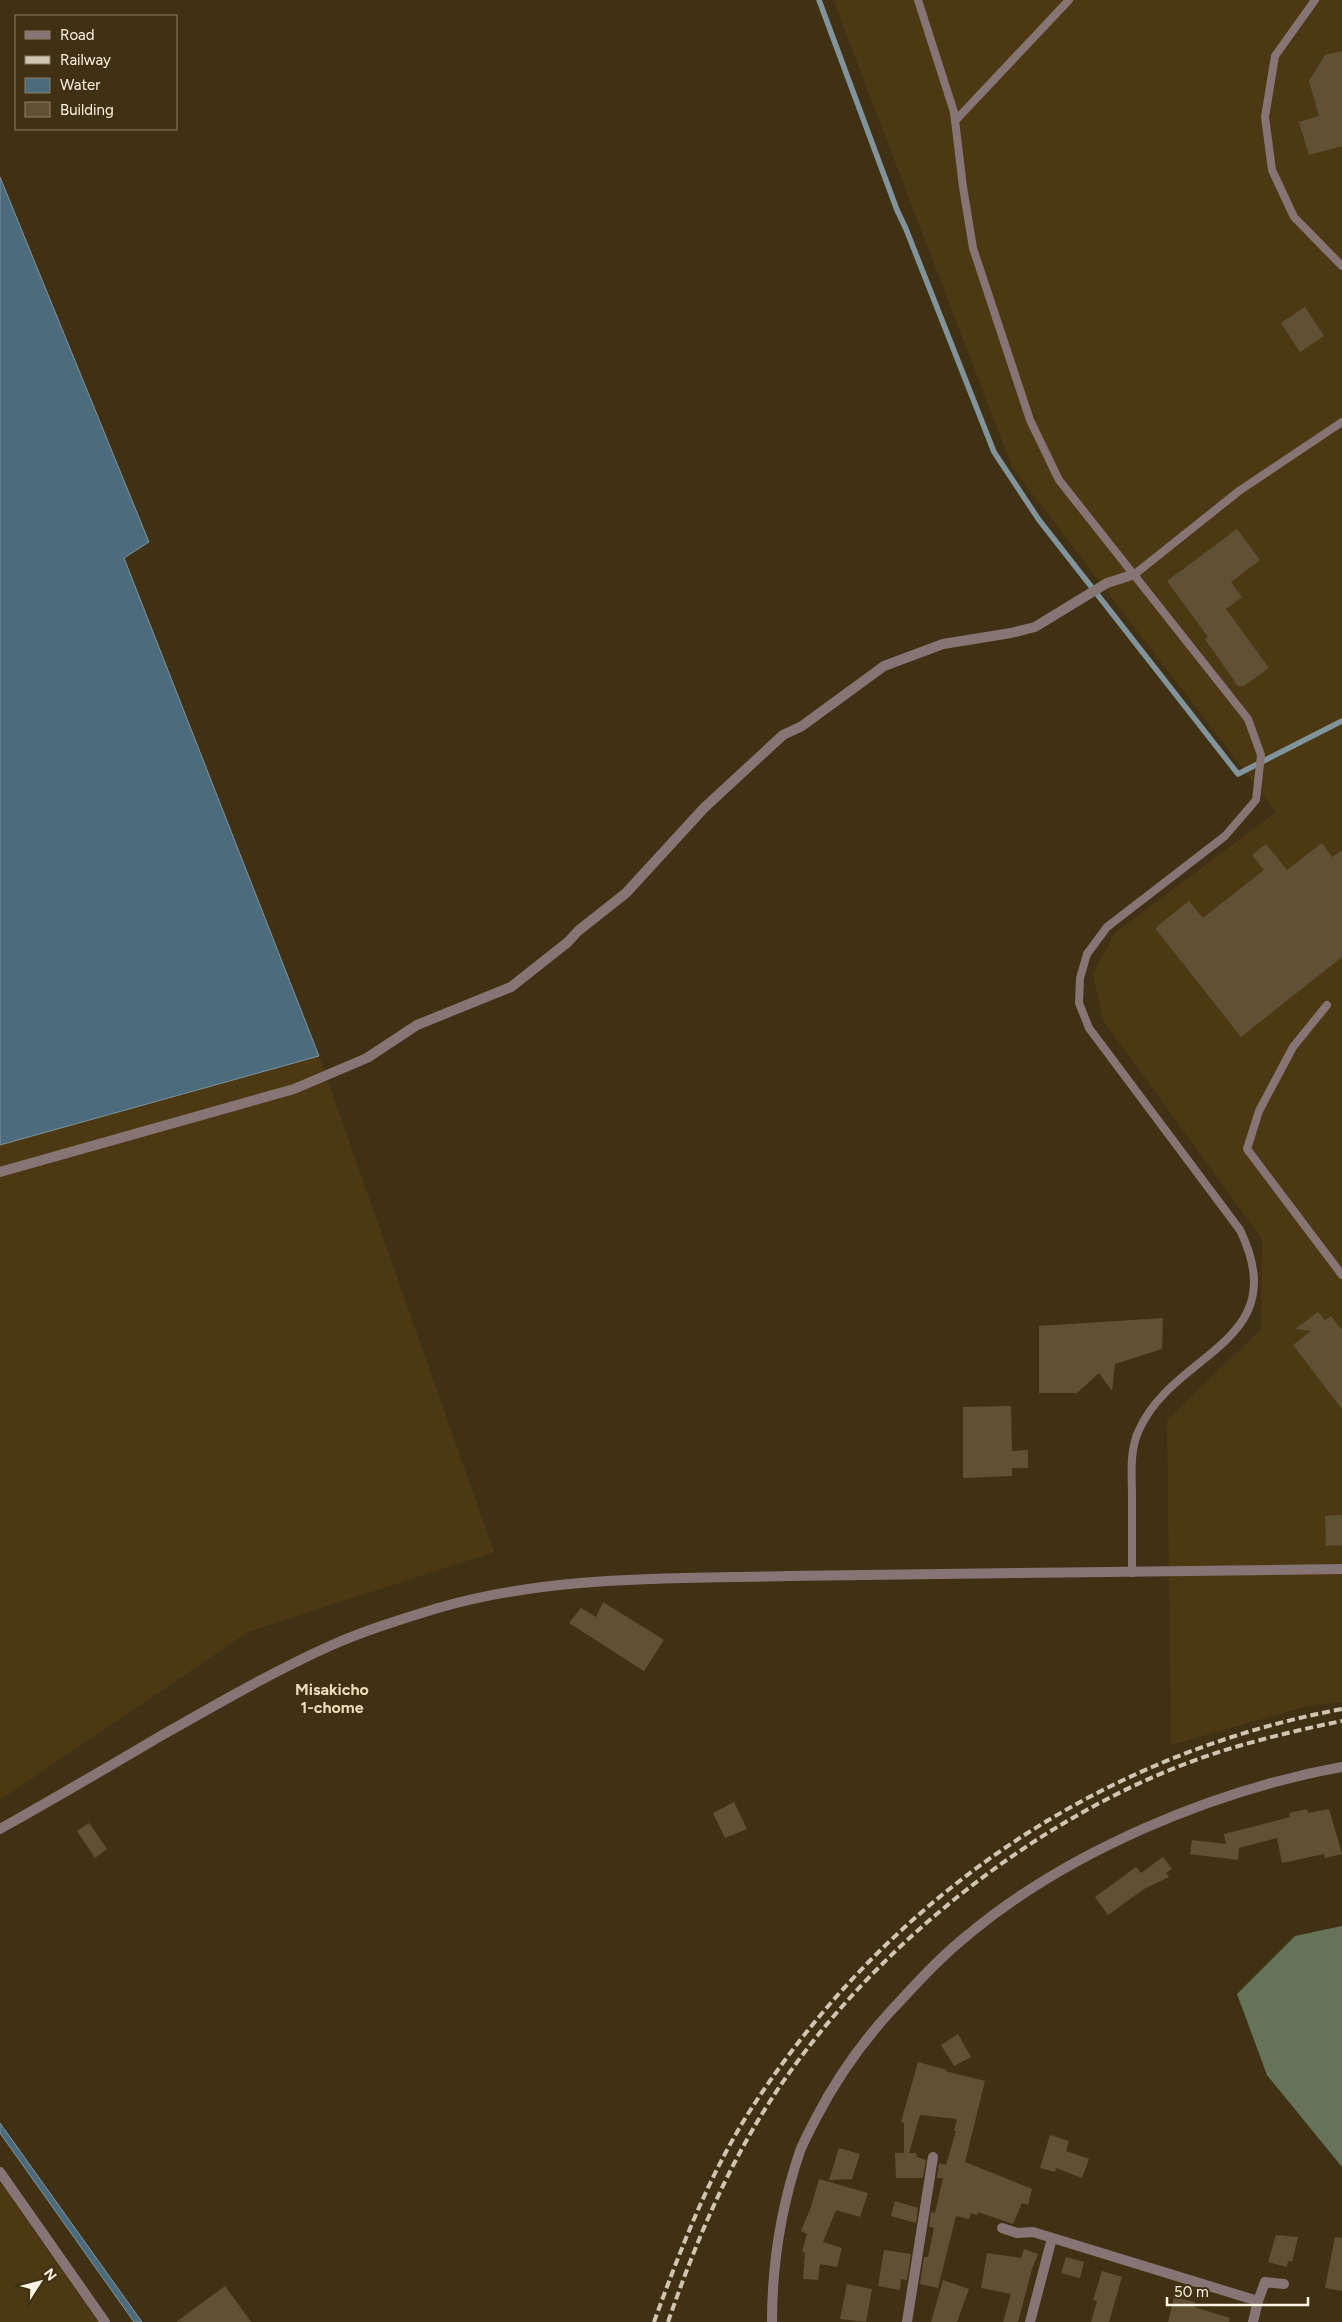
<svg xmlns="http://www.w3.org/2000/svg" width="1342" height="2322" font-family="Figtree,sans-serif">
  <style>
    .built { fill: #4c3914 }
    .forest { fill: #657458 }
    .water { fill: #4c6b7d; stroke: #81949b }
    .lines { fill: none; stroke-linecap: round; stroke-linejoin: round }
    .stream { stroke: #81949b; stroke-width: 5.5 }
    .building { fill: #615134 }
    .service { stroke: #867574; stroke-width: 8 }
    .minor { stroke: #867574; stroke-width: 10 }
    .tertiary { stroke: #867574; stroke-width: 10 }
    .rail { stroke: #d0c5b1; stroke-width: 4; stroke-dasharray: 8 4; stroke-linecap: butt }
    .labels { text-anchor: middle; stroke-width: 5; stroke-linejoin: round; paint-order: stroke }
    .neighbourhood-label { font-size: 16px; font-weight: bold; fill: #eedbba; stroke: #403115 }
  </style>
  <rect width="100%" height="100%" fill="#403115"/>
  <!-- built -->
  <path class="built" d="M833,0H1342V1702L1304,1707L1171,1745L1167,1420L1261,1329L1262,1239L1103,1020L1093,973L1115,933L1276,812L1012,467Z
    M319,1056L494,1552L248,1632L0,1800V1145Z
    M0,2182L98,2322H0Z"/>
  <!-- forest -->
  <path class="forest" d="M1342,1926V2167L1267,2075L1237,1994L1295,1936Z"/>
  <!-- water -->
  <path class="water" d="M0,177L149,542L124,558L319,1056L0,1145Z
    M0,2123L142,2322H134L0,2133Z"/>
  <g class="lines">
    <!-- stream -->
    <path class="stream" d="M819,0L897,210L906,229L994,452L1039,520L1238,774L1342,721"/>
  </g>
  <!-- building -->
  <path class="building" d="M1342,51V146L1309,155L1299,122L1319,116L1309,81L1325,55Z
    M1305,307L1324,336L1300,352L1281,323Z
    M1237,529L1260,560L1231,582L1242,597L1226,609L1269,668L1244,686H1238L1205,639L1208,637L1167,581Z
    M1322,843L1332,857L1342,850V957L1241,1037L1155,928L1189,901L1203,918L1264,870L1252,855L1266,844L1287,870Z
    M1318,1312L1325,1320L1331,1316L1342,1330V1409L1293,1345L1311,1331L1295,1329Z
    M1163,1318L1162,1349L1115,1364L1112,1391L1099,1373L1077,1393H1039V1326Z
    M1011,1406L1012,1451L1028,1450V1468H1012V1476L963,1478V1407Z
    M1342,1515V1545L1326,1546L1325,1516Z
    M603,1602L664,1640L644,1671L569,1623L581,1608L596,1617Z
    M734,1802L747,1829L725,1838L713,1813Z
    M1307,1809L1308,1813L1329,1809L1342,1854L1325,1858L1324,1854L1282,1863L1277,1838L1239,1848L1238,1860L1190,1854L1192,1840L1226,1844L1224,1834L1290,1817L1289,1813Z
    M89,1823L107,1849L95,1858L77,1831Z
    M1163,1857L1172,1869L1166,1873L1169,1877L1144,1889L1108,1915L1095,1897L1136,1867L1141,1873Z
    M958,2034L971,2057L954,2066L941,2045Z
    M918,2062L947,2070L945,2071L985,2081L965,2162L1032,2189L1028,2205L1022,2203L1013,2224L978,2212L977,2215L971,2213L969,2219L956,2216L938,2288L920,2284L924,2257H928L934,2228L929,2226L931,2212L935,2213L943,2178H937L939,2163L946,2165L956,2131H954L957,2119L920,2115L909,2153H916L917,2157L926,2160L923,2178H896L895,2153H904V2123L901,2122Z
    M1050,2135L1069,2141L1066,2151L1089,2159L1082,2178L1056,2168L1055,2172L1040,2168Z
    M839,2148L860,2154L852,2179L829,2180Z
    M819,2179L868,2193L860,2217L836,2210L823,2242L842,2248L837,2267L820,2264L818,2280L803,2279L805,2252H802L807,2234L801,2231L811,2207Z
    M895,2201L918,2208L916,2223L891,2216Z
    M1276,2235L1298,2237L1292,2262L1288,2261L1287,2267L1268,2262Z
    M1335,2237L1342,2238V2291L1325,2288Z
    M1024,2249L1038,2254L1032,2269L1018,2322H1003L1011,2294L981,2288L987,2253L1021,2258Z
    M884,2250L911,2254L907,2280L901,2279L900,2290L878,2286Z
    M1066,2257L1084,2262L1080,2278L1061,2273Z
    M1102,2271L1122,2277L1109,2322H1091L1097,2301L1093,2300Z
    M943,2280L969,2289L957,2322H931Z
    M847,2284L872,2289L866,2322L840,2319Z
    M225,2286L251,2322H176Z
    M1174,2297L1195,2302L1194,2307L1230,2318L1229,2322H1168Z"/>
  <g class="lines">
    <!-- service -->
    <path class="service" d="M918,0L954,112L963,187L973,248L1030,420L1059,480L1248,719L1261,755L1256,800L1225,836L1107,927L1087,954L1080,978L1079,1003L1089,1028L1240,1230C1295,1343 1174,1351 1139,1430C1129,1451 1132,1475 1132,1497C1132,1523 1132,1548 1132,1573
      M1315,0L1275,56L1265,117L1272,170L1294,217L1342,266
      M955,121L1069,0
      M1135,574L1239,491L1342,422
      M1327,1005L1293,1047L1259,1111L1247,1149L1342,1275"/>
    <!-- minor -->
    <path class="minor" d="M0,1172L294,1089L367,1058L417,1025L511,987L568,942L578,931L626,893L704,808L783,735L802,726L884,666L943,644L1011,633L1035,627L1107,583L1135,574
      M0,1829C55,1798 110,1766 164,1734C219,1703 274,1671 332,1645C366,1630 402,1619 438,1608C552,1575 670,1579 787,1576C972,1572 1157,1573 1342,1569
      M0,2172L105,2322
      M1002,2228L1017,2233L1033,2232L1258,2301L1253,2322
      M1258,2301L1265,2282L1284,2284
      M907,2322L933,2157
      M1030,2322L1052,2238"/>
    <!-- tertiary -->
    <path class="tertiary" d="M772,2322C772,2264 781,2207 800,2151C804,2141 810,2130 815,2120C835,2081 859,2046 889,2013C914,1986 940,1957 969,1934C1069,1851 1214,1790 1342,1767"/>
    <!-- rail -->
    <path class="rail" d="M654,2322C681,2248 710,2172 753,2106C889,1898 1097,1755 1342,1709
      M668,2322C693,2250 722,2179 762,2114C860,1954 1042,1808 1222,1751C1261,1739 1302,1729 1342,1721"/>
  </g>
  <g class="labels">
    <!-- neighbourhood labels -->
    <g class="neighbourhood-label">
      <text x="332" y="1695">Misakicho<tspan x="332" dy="18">1-chome</tspan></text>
    </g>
  </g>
  <!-- legend -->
  <rect x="15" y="15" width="162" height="115" fill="#403115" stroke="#8c7f67"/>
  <rect x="25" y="31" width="25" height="8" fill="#867574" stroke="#8c7f67"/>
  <text x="60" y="40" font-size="15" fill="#fdf3e2">Road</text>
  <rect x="25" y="56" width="25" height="8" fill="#d0c5b1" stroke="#8c7f67"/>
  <text x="60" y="65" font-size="15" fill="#fdf3e2">Railway</text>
  <rect x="25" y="78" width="25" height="15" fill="#4c6b7d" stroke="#8c7f67"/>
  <text x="60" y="90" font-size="15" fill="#fdf3e2">Water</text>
  <rect x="25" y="102" width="25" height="15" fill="#615134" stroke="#8c7f67"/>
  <text x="60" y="115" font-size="15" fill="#fdf3e2">Building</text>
  <!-- north arrow -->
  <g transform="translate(40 2282) rotate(54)" stroke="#403115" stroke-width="4" paint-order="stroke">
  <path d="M0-4L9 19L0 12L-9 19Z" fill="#fdf3e2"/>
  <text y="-8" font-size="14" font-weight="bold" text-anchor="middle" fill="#fdf3e2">N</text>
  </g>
  <!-- scale -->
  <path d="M1167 2297v8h141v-8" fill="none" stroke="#fdf3e2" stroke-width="2.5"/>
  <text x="1174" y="2297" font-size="15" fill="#fdf3e2" stroke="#403115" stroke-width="4" paint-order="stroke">50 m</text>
</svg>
